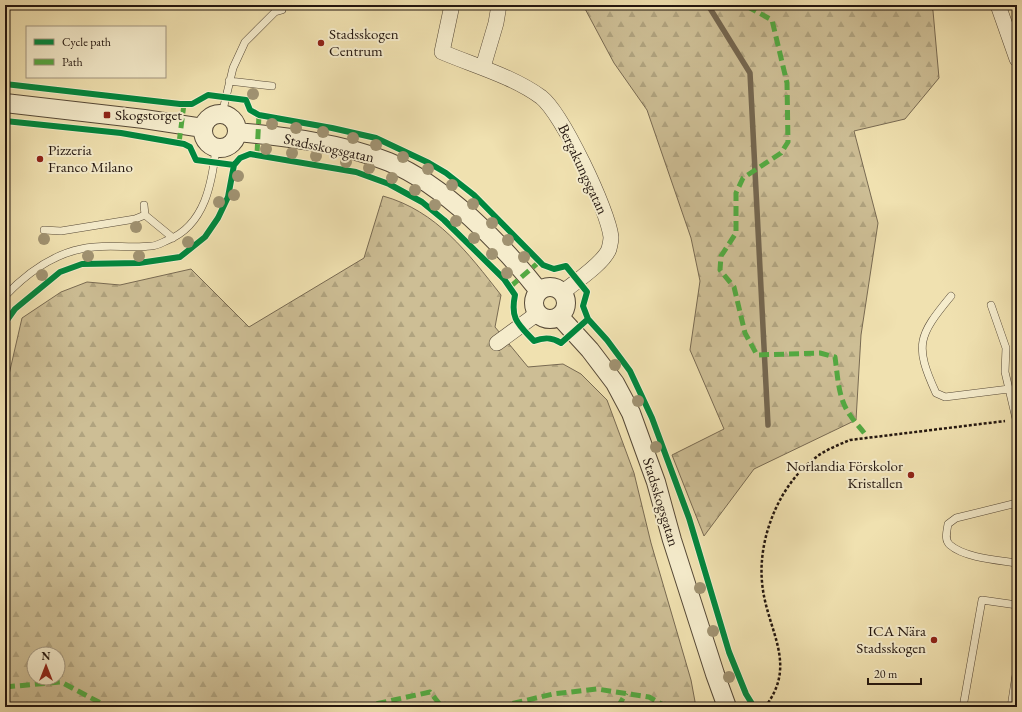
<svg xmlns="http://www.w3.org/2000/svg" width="1022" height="712" font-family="'EB Garamond',serif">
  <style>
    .forest { fill: url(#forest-firs); stroke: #786a52; fill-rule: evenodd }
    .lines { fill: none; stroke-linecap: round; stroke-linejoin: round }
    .stream { stroke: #74664f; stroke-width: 5.5 }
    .service-casing { stroke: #564937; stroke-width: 8 }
    .minor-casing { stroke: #564937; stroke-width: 16 }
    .tertiary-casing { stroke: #564937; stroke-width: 20 }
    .path { stroke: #23160f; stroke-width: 2.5; stroke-dasharray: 3 2; stroke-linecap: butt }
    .service { stroke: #f5eccc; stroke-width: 7 }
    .minor { stroke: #f5eccc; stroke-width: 15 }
    .tertiary { stroke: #f5eccc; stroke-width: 18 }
    .quiet { stroke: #53a941; stroke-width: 5; stroke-dasharray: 10 5; stroke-linecap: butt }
    .cycleway-casing { stroke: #f5eccc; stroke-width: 8 }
    .cycleway { stroke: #00873e; stroke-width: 6 }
    .tree { fill: #a09271 }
    .poi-dot { fill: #8f2418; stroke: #f5eccc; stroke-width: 1.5 }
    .labels { text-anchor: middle; stroke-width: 4; stroke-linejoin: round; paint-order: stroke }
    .poi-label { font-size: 15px; fill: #23160f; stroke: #f5eccc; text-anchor: start }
    .street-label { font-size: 15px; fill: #23160f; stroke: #f5eccc }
  </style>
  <defs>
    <pattern id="forest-firs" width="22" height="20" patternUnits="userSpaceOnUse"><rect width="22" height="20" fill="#cdbe95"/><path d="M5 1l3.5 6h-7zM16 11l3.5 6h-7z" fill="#b0a37f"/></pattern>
  </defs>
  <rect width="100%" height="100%" fill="#f0e1b0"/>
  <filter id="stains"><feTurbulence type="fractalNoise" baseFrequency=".005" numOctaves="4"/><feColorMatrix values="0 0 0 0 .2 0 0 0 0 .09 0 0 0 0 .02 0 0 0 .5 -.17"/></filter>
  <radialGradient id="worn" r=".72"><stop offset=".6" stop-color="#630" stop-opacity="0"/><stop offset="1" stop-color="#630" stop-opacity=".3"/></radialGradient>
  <!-- forest -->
  <path class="forest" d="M583,5H931L933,11L939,78L905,119L854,131L878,223L861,335L856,420L754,469L704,536L672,455L724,429L690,350L700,281L691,238L647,110L614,63Z
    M383,196C437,211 468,253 501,295L495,327L528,367L563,364L581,374L607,400L634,473L651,543L691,680L696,707H5V392L22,318L61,292L87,282L120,285L191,269L249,327L364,258ZM34,654H58V678H34Z"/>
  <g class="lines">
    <!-- stream -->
    <path class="stream" d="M708,5L750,73L768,425"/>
    <defs>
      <path id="service" d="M229,81L272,86
        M222,114L233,68L245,42L275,12L282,10
        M144,205L145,215L173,238
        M44,230L61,231L135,219L145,215
        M5,296C25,275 52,255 81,249C107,243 127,249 151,246C157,246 163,242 168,240C205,225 212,183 216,148
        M951,296C918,336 914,345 936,393L945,397L1009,389
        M991,305L1006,348L1005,372L1017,423
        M1017,503L956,518L948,524C947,531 944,540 950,545C965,558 998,560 1017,563
        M963,707L982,600L1017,605
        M1011,707L1017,668"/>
      <path id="minor" d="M452,5L442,52C475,66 512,76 541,97C562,113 608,210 611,237C611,240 610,245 609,249C604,263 575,282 563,292
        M998,5L1017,59
        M483,67L496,23L499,5
        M497,343L538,313"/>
      <path id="tertiary" d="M5,103L144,119L203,128
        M203 131a17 17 0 1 1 34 0a17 17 0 1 1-34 0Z
        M238,132C288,137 342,143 389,162C444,185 502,244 539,291
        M534 303a16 16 0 1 1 32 0a16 16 0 1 1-32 0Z
        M559,316L590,350L615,383L631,413L656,482L672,540L715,674L727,707"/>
    </defs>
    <!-- service casing -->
    <use href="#service" class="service-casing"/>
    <!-- minor casing -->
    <use href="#minor" class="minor-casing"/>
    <!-- tertiary casing -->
    <use href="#tertiary" class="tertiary-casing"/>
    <!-- path -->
    <path class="path" d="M765,707C799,663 766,630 762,582C758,538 779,485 815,458C825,450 838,445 850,440L1005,421"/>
    <!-- service -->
    <use href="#service" class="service"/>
    <!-- minor -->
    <use href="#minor" class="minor"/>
    <!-- tertiary -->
    <use href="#tertiary" class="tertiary"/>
    <!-- quiet -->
    <path class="quiet" d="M749,5L750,8L772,20L787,83L788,142L781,153L743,178L736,193V233L721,256L720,270L734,287L745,333L757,355L820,353L835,357C838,378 838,398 850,415C855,423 862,429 867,437
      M1016,5L1017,10
      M179,143L184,104
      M257,154L259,115
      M510,287L539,262
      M5,687L61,682L108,707
      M362,707L430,692L442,707
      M498,707L553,694L597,689L649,697L667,707
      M618,707L626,693"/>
    <defs>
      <path id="cycleway" d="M5,84L180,104H192L208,95L246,100L250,110L259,115L332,128L376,138L429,163L446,173L474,195L543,265L554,269L566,266L587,292L583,306L588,319L607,340L630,371L652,418L689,518L729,652L746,694L754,707
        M5,121L121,133L184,144L190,147L196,160L234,165
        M5,323L15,309L60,272L82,264L139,263L180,257L205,237L218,218L228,197L234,165L240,158L250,154L356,172L389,184L422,202L444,220L504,279L515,295C510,319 518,324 534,341C544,337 552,337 561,343L588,319"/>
    </defs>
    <!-- cycleway casing -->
    <use href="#cycleway" class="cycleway-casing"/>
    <!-- cycleway -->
    <use href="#cycleway" class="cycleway"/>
  </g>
  <!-- trees -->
  <g class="tree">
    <circle cx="253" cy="94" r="6"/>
    <circle cx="272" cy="124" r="6"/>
    <circle cx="296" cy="128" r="6"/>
    <circle cx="323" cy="132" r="6"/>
    <circle cx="353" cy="138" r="6"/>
    <circle cx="376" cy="145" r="6"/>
    <circle cx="266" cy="149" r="6"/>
    <circle cx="292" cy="153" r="6"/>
    <circle cx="316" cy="156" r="6"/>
    <circle cx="403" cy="157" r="6"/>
    <circle cx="346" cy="162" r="6"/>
    <circle cx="369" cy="168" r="6"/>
    <circle cx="428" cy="169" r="6"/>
    <circle cx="238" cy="176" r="6"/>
    <circle cx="392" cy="178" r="6"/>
    <circle cx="452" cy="185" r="6"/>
    <circle cx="415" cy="190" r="6"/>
    <circle cx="234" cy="195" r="6"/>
    <circle cx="219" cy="202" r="6"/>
    <circle cx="473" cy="204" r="6"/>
    <circle cx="435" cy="205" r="6"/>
    <circle cx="456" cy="221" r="6"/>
    <circle cx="492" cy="223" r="6"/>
    <circle cx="136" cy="227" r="6"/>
    <circle cx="474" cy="238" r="6"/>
    <circle cx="44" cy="239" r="6"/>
    <circle cx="508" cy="240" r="6"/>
    <circle cx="188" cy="242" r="6"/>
    <circle cx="492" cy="254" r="6"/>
    <circle cx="88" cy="256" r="6"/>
    <circle cx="139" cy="256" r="6"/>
    <circle cx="524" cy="257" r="6"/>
    <circle cx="507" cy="273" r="6"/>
    <circle cx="42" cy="275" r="6"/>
    <circle cx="615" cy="365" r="6"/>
    <circle cx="638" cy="401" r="6"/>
    <circle cx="656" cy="447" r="6"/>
    <circle cx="700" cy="588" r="6"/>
    <circle cx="713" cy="631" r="6"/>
    <circle cx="729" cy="677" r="6"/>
  </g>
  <!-- markers -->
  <g class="poi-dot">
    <circle cx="321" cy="43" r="4"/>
    <rect x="103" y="111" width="8" height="8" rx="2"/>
    <circle cx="40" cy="159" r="4"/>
    <circle cx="911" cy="475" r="4"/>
    <circle cx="934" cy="640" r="4"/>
  </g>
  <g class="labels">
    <!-- poi labels -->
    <g class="poi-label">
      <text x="329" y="39">Stadsskogen<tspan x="329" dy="17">Centrum</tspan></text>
      <text x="115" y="120">Skogstorget</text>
      <text x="48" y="155">Pizzeria<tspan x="48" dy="17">Franco Milano</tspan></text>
      <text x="903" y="471" text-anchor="end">Norlandia Förskolor<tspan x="903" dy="17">Kristallen</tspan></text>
      <text x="926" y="636" text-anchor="end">ICA Nära<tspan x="926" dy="17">Stadsskogen</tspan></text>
    </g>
    <!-- street labels -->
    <g class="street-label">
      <text transform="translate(329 148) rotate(12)" y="5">Stadsskogsgatan</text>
      <text transform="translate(583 169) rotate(65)" y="5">Bergakungsgatan</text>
      <text transform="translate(661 502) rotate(73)" y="5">Stadsskogsgatan</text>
    </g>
  </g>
  <!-- margin -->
  <rect width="1022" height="712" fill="none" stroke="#f0e1b0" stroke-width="20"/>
  <rect x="6" y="6" width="1010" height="700" fill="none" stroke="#23160f" stroke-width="2"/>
  <rect x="10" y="10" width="1002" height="692" fill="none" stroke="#23160f"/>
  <!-- legend -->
  <rect x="26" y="26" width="140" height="52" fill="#f5eccc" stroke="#a19680"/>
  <rect x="34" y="39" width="20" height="6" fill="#00873e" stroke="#a19680"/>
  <text x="62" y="46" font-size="12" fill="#23160f">Cycle path</text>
  <rect x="34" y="59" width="20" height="6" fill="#53a941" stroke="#a19680"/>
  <text x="62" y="66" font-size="12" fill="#23160f">Path</text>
  <!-- north arrow -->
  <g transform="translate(46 666)"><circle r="19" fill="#f5eccc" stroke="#a19680"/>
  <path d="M0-3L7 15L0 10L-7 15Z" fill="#8f2418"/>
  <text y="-6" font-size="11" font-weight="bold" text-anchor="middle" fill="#23160f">N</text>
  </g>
  <!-- scale -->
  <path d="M868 678v6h53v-6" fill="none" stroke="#23160f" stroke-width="2"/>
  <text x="874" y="678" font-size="12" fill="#23160f" stroke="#f5eccc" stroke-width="3" paint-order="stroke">20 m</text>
  <rect width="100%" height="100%" filter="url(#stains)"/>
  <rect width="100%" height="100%" fill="url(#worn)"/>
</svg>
